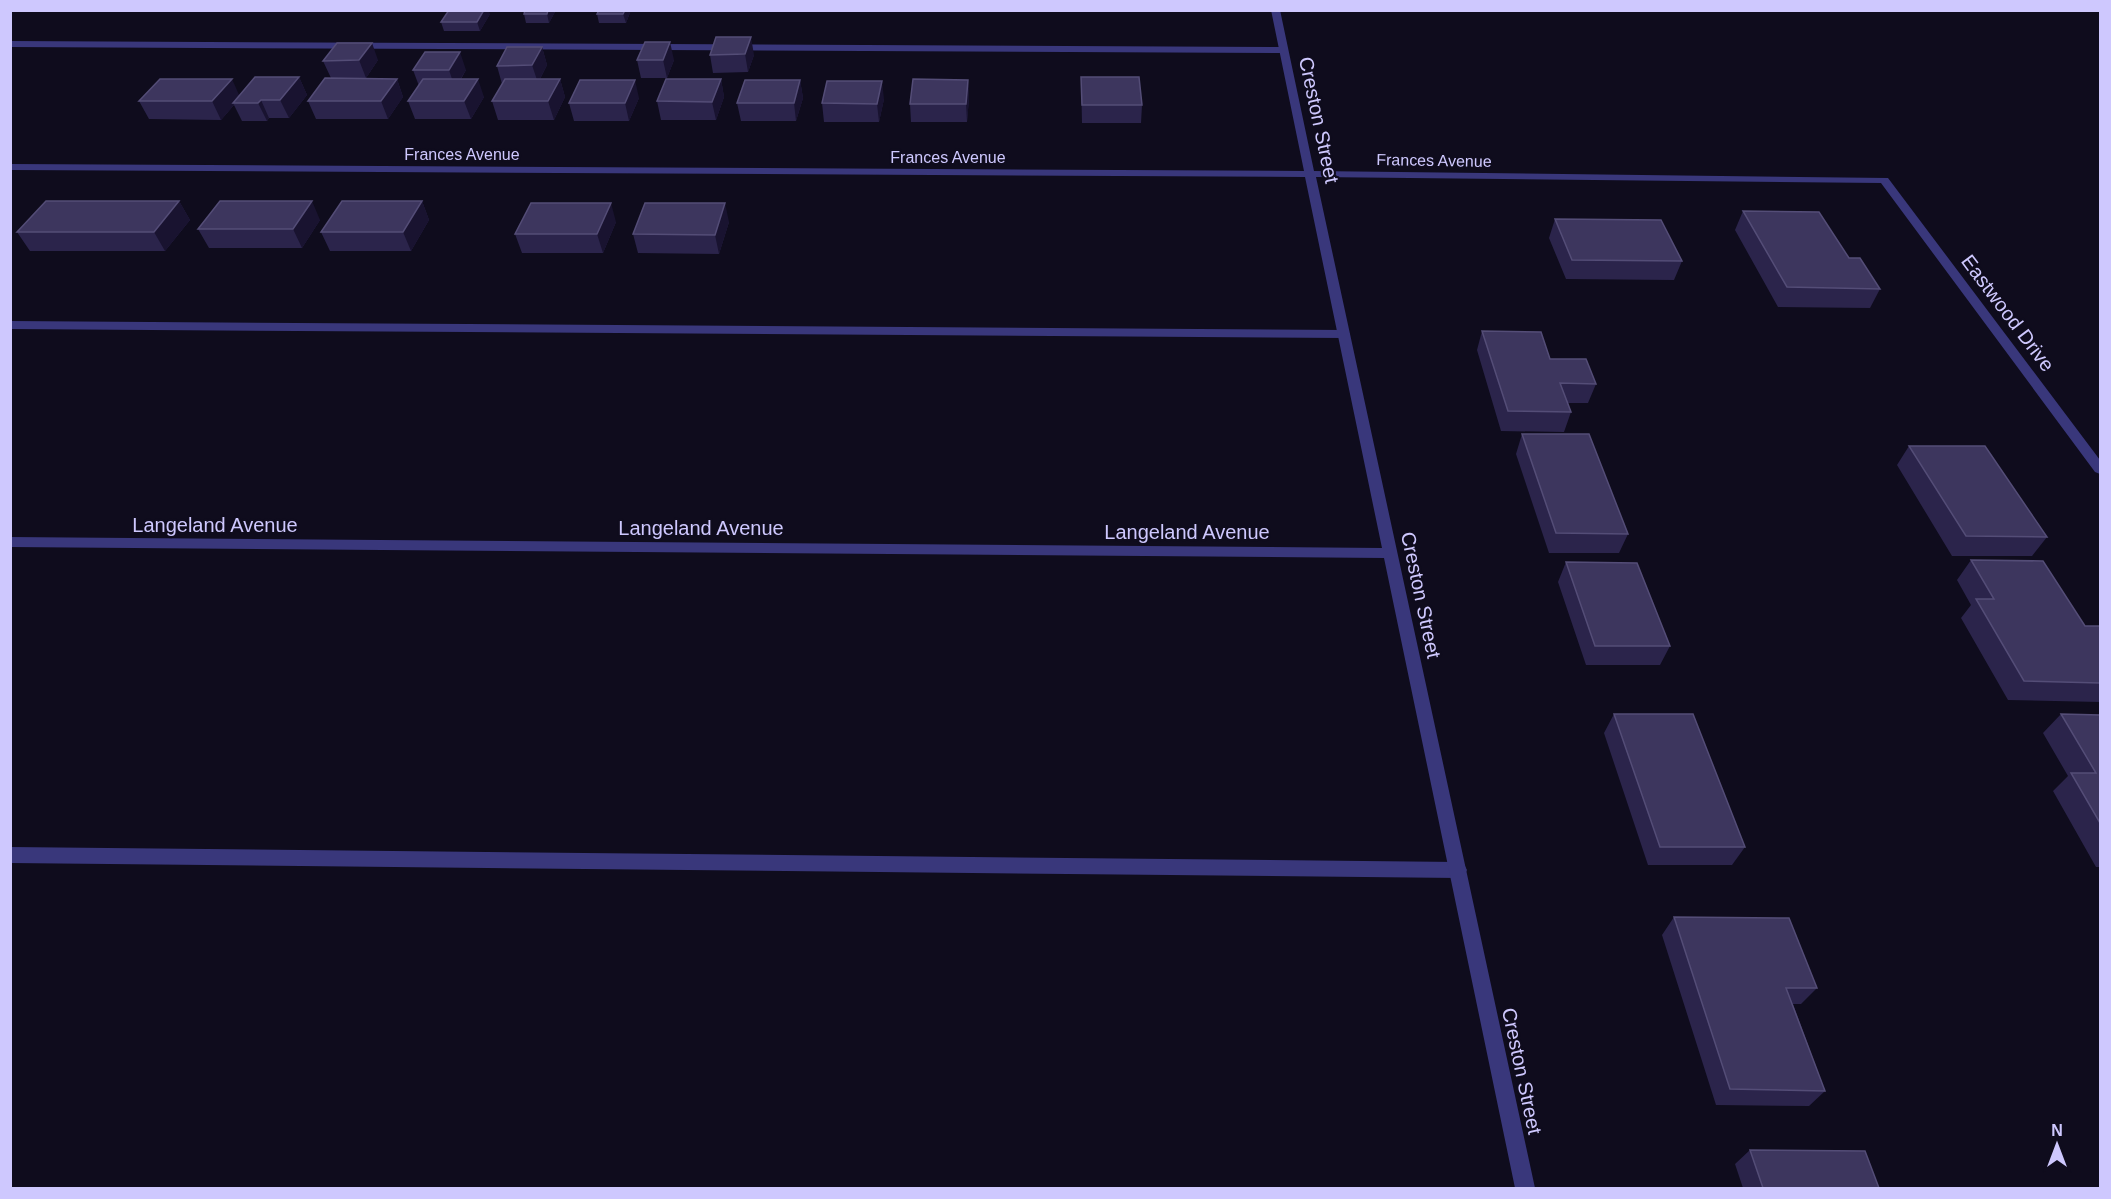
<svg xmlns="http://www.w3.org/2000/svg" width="2111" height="1199" font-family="Arial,sans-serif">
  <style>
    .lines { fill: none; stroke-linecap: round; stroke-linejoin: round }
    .lane { fill: #39377b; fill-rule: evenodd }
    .street { fill: #39377b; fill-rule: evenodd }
    .wall { fill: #2b244b }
    .shaded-wall { fill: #191330 }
    .building { fill: #3d365e; stroke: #544d77; stroke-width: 1.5 }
    .labels { text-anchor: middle; stroke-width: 4.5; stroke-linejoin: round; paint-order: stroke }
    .far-street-label { font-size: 16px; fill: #cec8fe; stroke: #0f0c1d }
    .street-label { font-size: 20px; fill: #cec8fe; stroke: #0f0c1d }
  </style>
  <rect width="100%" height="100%" fill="#0f0c1d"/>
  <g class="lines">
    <!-- lane -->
    <path class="lane" d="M10,41L1283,47L1288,50L1283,53L10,47Z
      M10,321L1344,330L1350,334L1344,338L10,329Z
      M10,847L1458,862L1464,864L1467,870L1464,876L1458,878L10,863Z"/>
    <!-- street -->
    <path class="street" d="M1271,10H1280L1314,171L1888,178L2100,460V474L2095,472L1881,183L1316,177L1535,1188H1515L1384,558L10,547V537L1382,548L1305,177L10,170V164L1304,171Z"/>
  </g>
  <!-- wall -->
  <path class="wall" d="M525,10H556L549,23H526L524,14Z
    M631,10L626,23H599L597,14Z
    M490,14L480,31H444L441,22Z
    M542,47L547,65L540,79H560L565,97L554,120H498L492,101L502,84L497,66Z
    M710,55H754L748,72L713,73Z
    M378,60L366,78L397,79L403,97L388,119H316L308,101L331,78L323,61Z
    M637,60H674L667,78H641Z
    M413,70H466L461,79L484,97L471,119H415L408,101L419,86Z
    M299,77L307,95L289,118H269L267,121H242L234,105L221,120L149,119L139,101L240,95Z
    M1081,77L1142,105L1141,123H1082Z
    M721,79L724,97L716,120H661L657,101Z
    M800,80L803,98L796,121H741L737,103Z
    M968,80L969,98L967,122H911L910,104Z
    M639,98L629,121H574L569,103Z
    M884,99L879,122H824L822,103Z
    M179,201L190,220L165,251H30L17,232Z
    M422,201L429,220L411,251H330L321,232Z
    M1743,211L1849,258L1880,289L1870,308L1778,307L1735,230Z
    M1555,219L1682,261L1674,280L1566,279L1549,238Z
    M320,220L302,248H209L198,229Z
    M616,222L603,253H522L515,234Z
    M729,222L719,254L638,253L633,234Z
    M1482,331L1550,359L1596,384L1588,403H1568L1571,412L1564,432L1501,431L1477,350Z
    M1522,434L1628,534L1619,553H1549L1516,454Z
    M1909,446L2047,537L2032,556H1952L1897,465Z
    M1971,560L2085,626H2100V702L2008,700L1961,618L1971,605L1957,580Z
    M1566,562L1670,646L1660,665H1586L1558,582Z
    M1614,714L1745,847L1732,865H1648L1604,733Z
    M2061,714L2100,715V867H2096L2053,791L2068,776L2043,733Z
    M1674,917L1817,988L1801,1004H1793L1825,1091L1809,1106L1716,1105L1662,935Z
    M1750,1150L1879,1188H1743L1735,1164Z"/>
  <!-- shaded-wall -->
  <path class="shaded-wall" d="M484,10H489L490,14L480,31L477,22Z
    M548,10H556L549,23L547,14Z
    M625,10H631L626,23L623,14Z
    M751,37L754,55L748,72L745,54Z
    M670,42L674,60L667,78L663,60Z
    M372,43L378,60L366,78L359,60Z
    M542,47L547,65L538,83L532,65Z
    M460,52L466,70L455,88L449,70Z
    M299,77L307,95L289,118L280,100Z
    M232,79L240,97L233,103L234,105L221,120L212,101Z
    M397,79L403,97L388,119L381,101Z
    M478,79L484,97L471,119L464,101Z
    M560,79L565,97L554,120L548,101Z
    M721,79L724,97L716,120L712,102Z
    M635,80L639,98L629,121L625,103Z
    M800,80L803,98L796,121L794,103Z
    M968,80L969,98L967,122L966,104Z
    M882,81L884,99L879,122L877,104Z
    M261,100L269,118L267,121L258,103Z
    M179,201L190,220L165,251L154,232Z
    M312,201L320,220L302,248L293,229Z
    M422,201L429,220L411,251L403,232Z
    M611,203L616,222L603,253L597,234Z
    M725,203L729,222L719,254L715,235Z"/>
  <!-- building -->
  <path class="building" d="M449,10H484L477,22H441Z
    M525,10H548L547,14H524Z
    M599,10H625L623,14H597Z
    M716,37H751L745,54L710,55Z
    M645,42H670L663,60H637Z
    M337,43H372L359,60L323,61Z
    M507,47H542L532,65L497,66Z
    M425,52H460L449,70H413Z
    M255,77H299L280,100H261L258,103H233Z
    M1081,77H1139L1142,105H1082Z
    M325,78L397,79L381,101H308Z
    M160,79H232L212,101H139Z
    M423,79H478L464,101H408Z
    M505,79H560L548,101H492Z
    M666,79H721L712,102L657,101Z
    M913,79L968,80L966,104H910Z
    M580,80H635L625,103H569Z
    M745,80H800L794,103H737Z
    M827,81H882L877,104L822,103Z
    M46,201H179L154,232H17Z
    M220,201H312L293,229H198Z
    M342,201H422L403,232H321Z
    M531,203H611L597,234H515Z
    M645,203H725L715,235L633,234Z
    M1743,211L1819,212L1849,258H1860L1880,289L1787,287Z
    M1555,219L1661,220L1682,261L1572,260Z
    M1482,331L1541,332L1550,359H1586L1596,384L1560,383L1571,412L1508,411Z
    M1522,434H1589L1628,534L1556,533Z
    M1909,446H1985L2047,537L1966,536Z
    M1971,560L2043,561L2085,626H2100V683L2024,681L1976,599H1994Z
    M1566,562L1637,563L1670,646H1595Z
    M1614,714H1693L1745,847H1660Z
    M2061,714L2100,715V823L2071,773H2096Z
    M1674,917L1789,918L1817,988H1786L1825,1091L1730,1089Z
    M1750,1150L1865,1151L1879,1188H1763Z"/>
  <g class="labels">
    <!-- far-street labels -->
    <g class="far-street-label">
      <text x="462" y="160">Frances Avenue</text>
      <text x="948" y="163">Frances Avenue</text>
      <text transform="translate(1434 160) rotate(1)" y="6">Frances Avenue</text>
    </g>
    <!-- street labels -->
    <g class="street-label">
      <text transform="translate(1319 120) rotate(78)" y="7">Creston Street</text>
      <text transform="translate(2008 313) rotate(53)" y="7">Eastwood Drive</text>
      <text x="215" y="532">Langeland Avenue</text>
      <text x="701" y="535">Langeland Avenue</text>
      <text x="1187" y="539">Langeland Avenue</text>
      <text transform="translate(1421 595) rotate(78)" y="7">Creston Street</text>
      <text transform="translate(1522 1071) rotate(78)" y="7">Creston Street</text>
    </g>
  </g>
  <!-- border -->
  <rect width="2111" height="1199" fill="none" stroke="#cec8fe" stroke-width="24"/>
  <!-- north arrow -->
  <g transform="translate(2057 1145)" stroke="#0f0c1d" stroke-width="4.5" paint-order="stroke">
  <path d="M0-4.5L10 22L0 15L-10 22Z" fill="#cec8fe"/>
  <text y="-9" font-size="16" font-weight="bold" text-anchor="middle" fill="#cec8fe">N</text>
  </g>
</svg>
